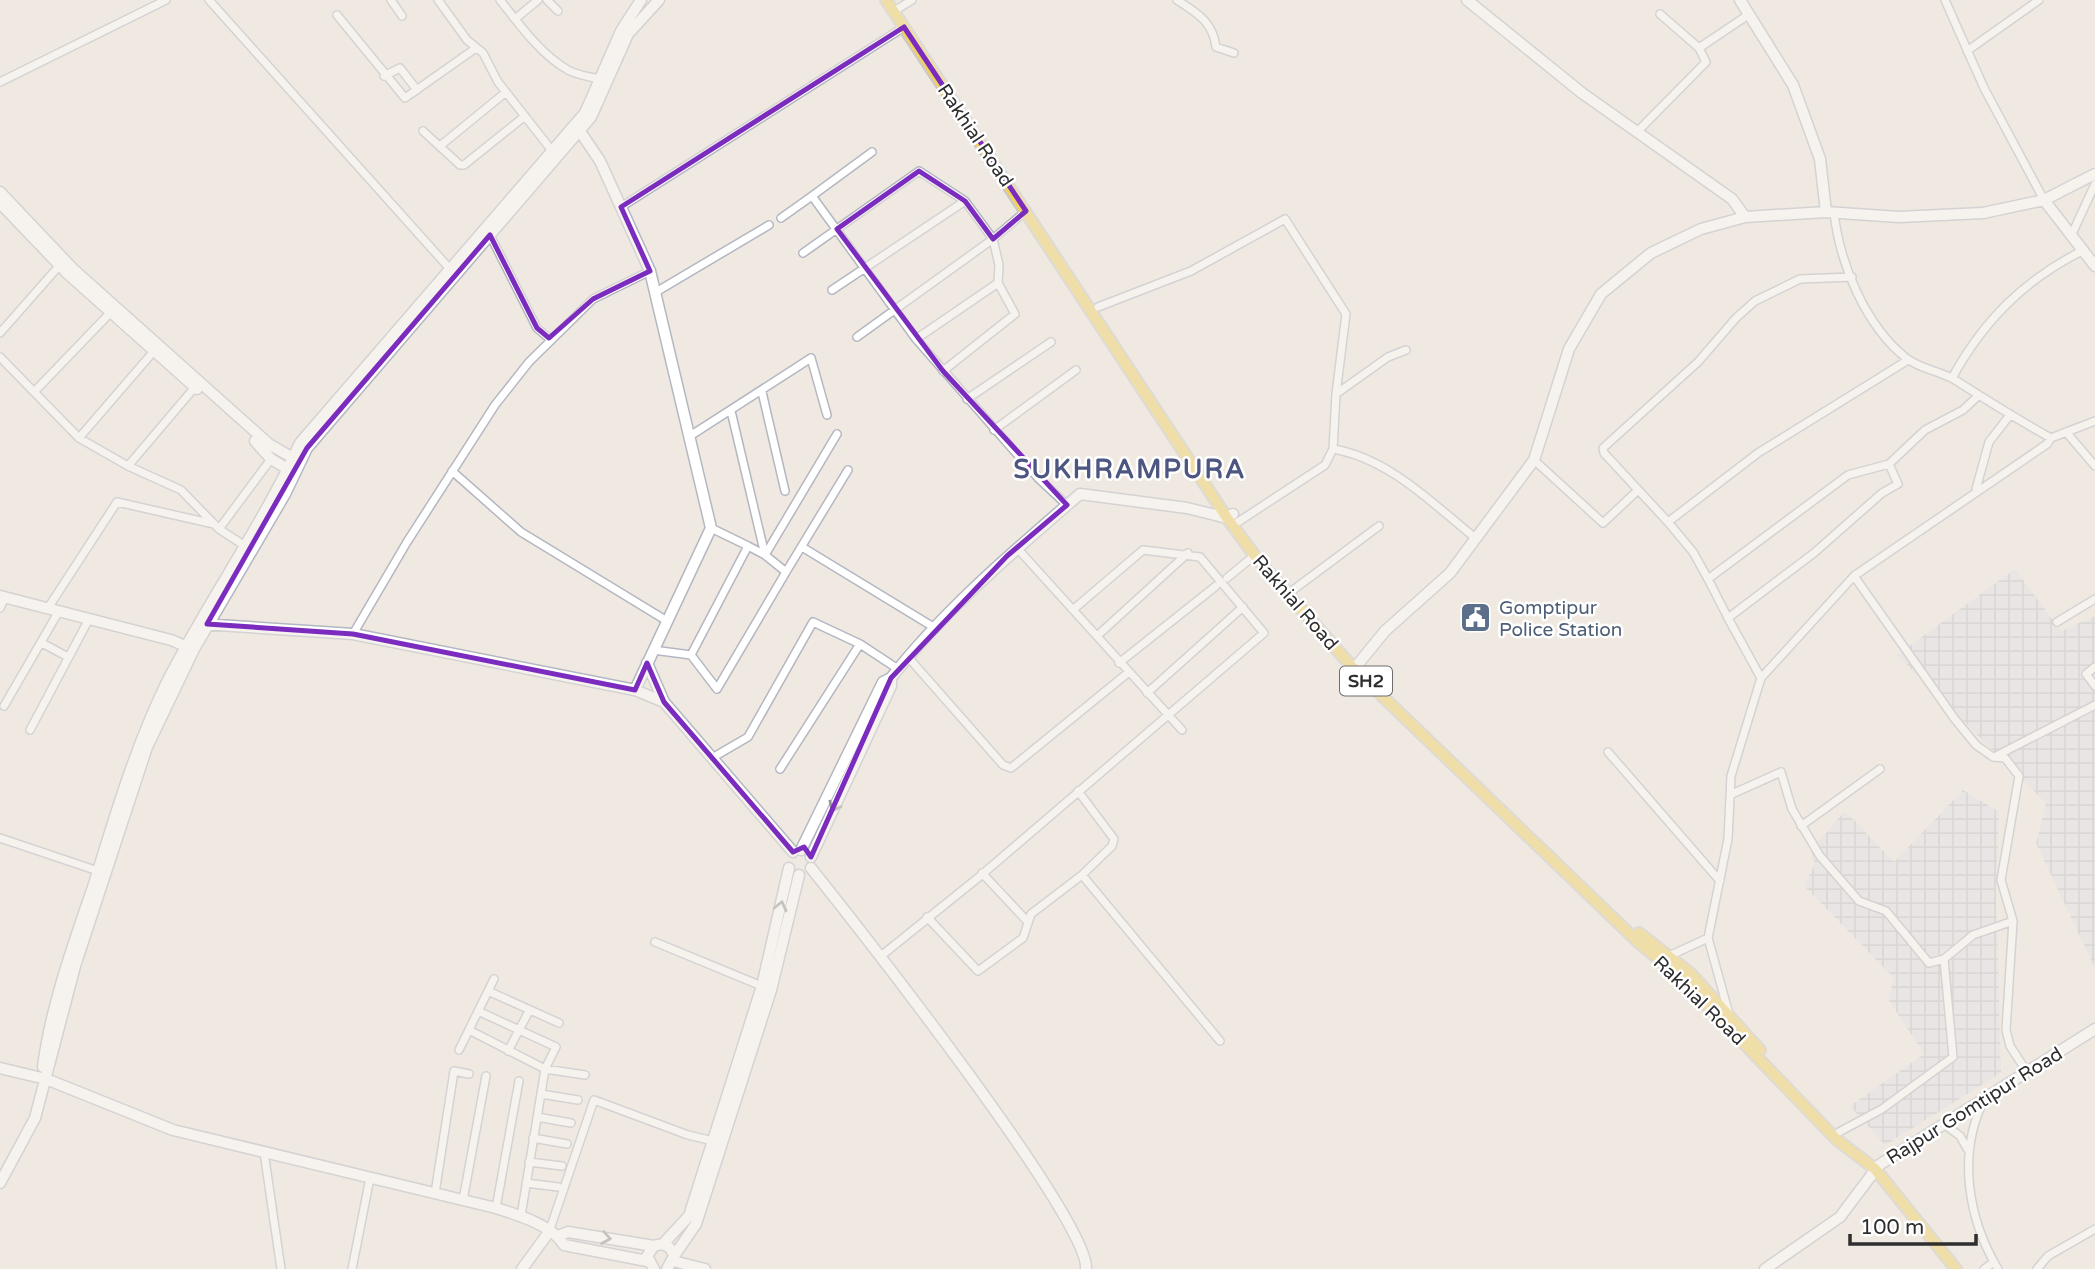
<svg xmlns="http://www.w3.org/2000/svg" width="2095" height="1269" font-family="'Varela Round',sans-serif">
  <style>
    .industrial { fill: url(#industrial-grid) }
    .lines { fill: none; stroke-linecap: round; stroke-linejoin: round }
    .street-casing { stroke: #b4b7c1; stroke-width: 10 }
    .secondary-casing { stroke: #b4b7c1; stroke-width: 13 }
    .primary-casing { stroke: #c9c9c9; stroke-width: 14 }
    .street { stroke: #fff; stroke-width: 7 }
    .secondary { stroke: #fff; stroke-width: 10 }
    .primary { stroke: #f2d163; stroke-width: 10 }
    .oneway { stroke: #969696 }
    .marked { fill: none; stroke: #7b2cbf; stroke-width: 5; stroke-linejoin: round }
    .labels { text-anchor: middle; stroke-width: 5; stroke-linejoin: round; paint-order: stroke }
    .shield { fill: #fff; stroke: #6d6d6d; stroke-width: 2 }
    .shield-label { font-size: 18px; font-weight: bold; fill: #2e2e2e }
    .street-label { font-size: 19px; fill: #2e2e2e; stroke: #fff }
    .service-label { font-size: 19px; fill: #4e5e75; stroke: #fff; text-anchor: start }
    .district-label { font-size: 26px; font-weight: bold; letter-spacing: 2px; fill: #4d5680; stroke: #fff }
  </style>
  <defs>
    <pattern id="industrial-grid" width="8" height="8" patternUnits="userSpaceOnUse" patternTransform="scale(1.75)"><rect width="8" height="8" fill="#e3e1e8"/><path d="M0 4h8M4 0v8" fill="none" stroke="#c3c1c7"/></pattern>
  </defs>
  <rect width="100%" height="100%" fill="#efe9e1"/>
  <!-- industrial -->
  <path class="industrial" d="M2015,569L2061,631L2095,616V968L2036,843L2046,803L1897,655Z
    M1963,790L1999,812L1996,892L2001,1073L1885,1145L1850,1106L1924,1054L1888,999L1894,978L1804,886L1815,864L1811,850L1845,811L1894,862Z"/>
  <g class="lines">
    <defs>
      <path id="street" d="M209,0L450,269
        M391,0L402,16
        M438,0L467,40L483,53L498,82L553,152
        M500,0C519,24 541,55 568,70C577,75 590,77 600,79
        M547,0L558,11
        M1177,0C1197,13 1213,22 1216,47L1234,53
        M1945,0L1984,88L2044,200
        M899,8L912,0
        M337,15L405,98L476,48
        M515,19L538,0
        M1699,48L1748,15
        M1967,51L2039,0
        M384,76L400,68L417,90
        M0,82L166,0
        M423,131L460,165H464L525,116
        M1638,131L1706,62L1699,48L1660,14
        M440,146L506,92
        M812,196L872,152
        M621,207L904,27
        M1834,213C1840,264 1865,325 1906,358C1920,369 1940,371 1955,380C1987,400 2018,420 2051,438L2095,421
        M781,218L812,196L916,339L1038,478L1067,505
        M2072,234L2095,184
        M490,235L537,328L550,339
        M803,253L919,171L965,201L993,239L999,265L998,283L1015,314L943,371
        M1852,277L1800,279L1755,301L1736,318L1698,362L1603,448L1604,453L1668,522L1758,453L1908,360
        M832,290L965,201
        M656,292L769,225
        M1098,307L1191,271L1285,219L1346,314L1336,394
        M0,333L59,266
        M857,337L993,239L1026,211
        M916,339L998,283
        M154,351L79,438L128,466L195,387
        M0,357L79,438
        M1952,378C1984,320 2025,279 2084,250
        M34,392L111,312
        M762,392L785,491
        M967,399L1051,342
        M994,430L1076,370
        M2066,432L2095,466
        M690,436L811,358L827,415
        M1333,449C1388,458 1432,503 1474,537
        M1534,460L1603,523L1637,491
        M128,466L181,490L219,529L245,546
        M452,471L521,532L667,621
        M1976,489L1989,442L2010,415
        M1238,522L1325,465L1333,449L1336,394L1388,357L1406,350
        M1668,522L1693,552L1708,579L1848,475L1889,464
        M219,529L271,459
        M748,546L765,555L837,434
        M802,547L935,628
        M1017,548L1182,730
        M786,572L848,470
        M1854,576L1954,718L1976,745L1993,757L2005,758L2019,776L2001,880L2013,921L2006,1030L2010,1046L2027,1072
        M1227,578L1255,555
        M1708,579L1728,618
        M1293,590L1379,526
        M0,608L5,597
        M48,608L117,502L214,524
        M2057,622L2095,599
        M353,634L407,542L495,405L529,362L593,299L650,271
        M1097,636L1188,553
        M42,643L68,657
        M653,650L691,655L748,546L711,528
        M691,655L717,689L786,572L765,555L731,411
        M908,657L1003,765L1011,768L1129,672
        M1119,663L1216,586
        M2095,667L2086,674L2095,686
        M1761,678L1728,618L1814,553L1882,493L1898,484L1889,464L1925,430L1963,410L1978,396
        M1147,693L1243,607
        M4,706L59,611
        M30,730L89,619
        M1608,752L1720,881
        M1996,756L2095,705
        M712,758L748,737L813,622L860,644L898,669
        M780,769L860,644
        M1078,791L1114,839L1112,846L1082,875
        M1732,794L1781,772L1792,809L1820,856L1859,901L1886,911L1929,963L1944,959
        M1801,826L1880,769
        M0,838L98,871
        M982,873L1027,921
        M927,917L978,971L1023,938L1031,914L1082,875L1220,1041
        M655,942L764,987
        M881,956L979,877L1264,633L1200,557L1143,550L1075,608
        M1669,956L1708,938
        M488,991L559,1023
        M478,1011L556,1047L545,1069L521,1216
        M1729,1014L1708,938L1728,839L1731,776L1761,678L1854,576L2047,444L2051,438
        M469,1030L545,1069L585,1075
        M459,1050L494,979
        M508,1051L529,1011
        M541,1094L578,1100
        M1984,1100C1957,1154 1968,1219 1998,1269
        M537,1117L571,1123
        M1944,1124L1960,1136L1968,1150
        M1839,1132L1882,1109L1953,1057L1944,959L1973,935L2013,921
        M533,1138L567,1144
        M264,1152L281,1269
        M529,1162L562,1166
        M526,1183L558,1187
        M435,1193L454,1071L469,1074
        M463,1200L486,1076
        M496,1208L519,1081
        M549,1232L594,1100L688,1135L713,1141
        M352,1269L370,1178
        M1984,1269L1994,1262
        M2037,1269L2048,1256L2095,1229"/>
      <path id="secondary" d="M1467,0L1582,93L1732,199L1745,217L1826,212L1899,217L1983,213L2044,200L2095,174
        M1740,0L1793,85L1820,159L1826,212
        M577,127L600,161L650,271L711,528L635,690
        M0,192L73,269L269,444L298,461
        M2044,200L2095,266
        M0,203L68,274L197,389
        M255,441L271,459L291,471
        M0,596L171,640L190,648
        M203,624L353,634L635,690L664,702
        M647,663L664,702L793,852
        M1354,669L1385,631L1450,573L1534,460L1569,349L1601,294L1651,253L1701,229L1745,217
        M801,850L883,682L891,678C945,609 1014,551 1080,494L1187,508L1227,518L1233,514
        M811,857L891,686V678
        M811,868C854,922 1091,1222 1086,1269
        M43,1067C51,1005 74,943 94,884C115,816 135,748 166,684C207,602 262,527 300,443L585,113L621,31L641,0
        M0,1068L46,1079L173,1130L496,1208C518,1215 552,1225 564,1245L647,1261
        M0,1183L35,1118L75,966L147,747L194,649L285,494L307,448L591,117L628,34L659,0
        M558,1236L568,1232L654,1246C664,1242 671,1246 674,1256L667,1269
        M663,1244L689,1216L762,986L789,868
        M654,1246L647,1256L654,1269
        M674,1256L696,1224L771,990L799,875
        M673,1261L705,1269
        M522,1269L549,1232
        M1765,1269L1840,1217L1879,1165L2095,1029"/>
      <path id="primary" d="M886,0L1227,518L1258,560L1354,669L1637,941L1679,976L1836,1139L1875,1169L1956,1269
        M1639,933L1690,973L1760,1050"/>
    </defs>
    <!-- street casing -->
    <use href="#street" class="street-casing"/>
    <!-- secondary casing -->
    <use href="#secondary" class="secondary-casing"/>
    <!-- primary casing -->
    <use href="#primary" class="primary-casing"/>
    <!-- street -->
    <use href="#street" class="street"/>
    <!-- secondary -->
    <use href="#secondary" class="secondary"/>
    <!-- primary -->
    <use href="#primary" class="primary"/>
  </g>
  <!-- one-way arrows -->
  <defs><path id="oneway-chevron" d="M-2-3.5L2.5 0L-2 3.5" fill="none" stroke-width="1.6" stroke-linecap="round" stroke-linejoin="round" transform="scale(1.75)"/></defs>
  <g class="oneway">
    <use href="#oneway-chevron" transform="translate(834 807) rotate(115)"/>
    <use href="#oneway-chevron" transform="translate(781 906) rotate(-77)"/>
    <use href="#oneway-chevron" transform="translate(606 1238) rotate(9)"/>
  </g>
  <!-- marked area -->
  <path d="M0 0H2095V1269H0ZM904,27L1026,211L993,239L965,201L919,171L837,229L943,371L1067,505L1007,556L891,678L811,857L804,847L793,852L664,702L647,663L635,690L353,634L207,624L307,448L490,235L537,328L549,338L593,299L650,271L621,207Z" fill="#efe9e1" fill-opacity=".55" fill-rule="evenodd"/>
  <path class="marked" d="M904,27L1026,211L993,239L965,201L919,171L837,229L943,371L1067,505L1007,556L891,678L811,857L804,847L793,852L664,702L647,663L635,690L353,634L207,624L307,448L490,235L537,328L549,338L593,299L650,271L621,207Z"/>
  <!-- icons -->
  <defs>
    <symbol id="civic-square" viewBox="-11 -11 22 22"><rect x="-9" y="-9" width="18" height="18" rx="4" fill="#5c6f8a" stroke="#fff"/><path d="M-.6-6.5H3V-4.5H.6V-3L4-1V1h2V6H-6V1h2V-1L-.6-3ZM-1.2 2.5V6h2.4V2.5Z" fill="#fff"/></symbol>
  </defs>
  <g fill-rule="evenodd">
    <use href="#civic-square" x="1458" y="600" width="35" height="35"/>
  </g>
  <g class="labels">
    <!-- shield labels -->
    <rect class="shield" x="1340" y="666.5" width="52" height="29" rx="5"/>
    <g class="shield-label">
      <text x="1366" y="687">SH2</text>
    </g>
    <!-- street labels -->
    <g class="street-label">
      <text transform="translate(976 135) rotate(56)" y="7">Rakhial Road</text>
      <text transform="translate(1296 602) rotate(49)" y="7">Rakhial Road</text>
      <text transform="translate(1700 1000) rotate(44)" y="7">Rakhial Road</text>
      <text transform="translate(1974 1105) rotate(-32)" y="7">Rajpur Gomtipur Road</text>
    </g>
    <!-- service labels -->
    <g class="service-label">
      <text x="1499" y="614">Gomptipur<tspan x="1499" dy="22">Police Station</tspan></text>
    </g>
    <!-- district labels -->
    <g class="district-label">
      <text x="1130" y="478">SUKHRAMPURA</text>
    </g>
  </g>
  <!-- scale -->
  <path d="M1850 1234v10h126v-10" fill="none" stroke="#2e2e2e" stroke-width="3.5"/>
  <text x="1860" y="1234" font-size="21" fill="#2e2e2e" stroke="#ffffff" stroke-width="5" paint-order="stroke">100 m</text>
</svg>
